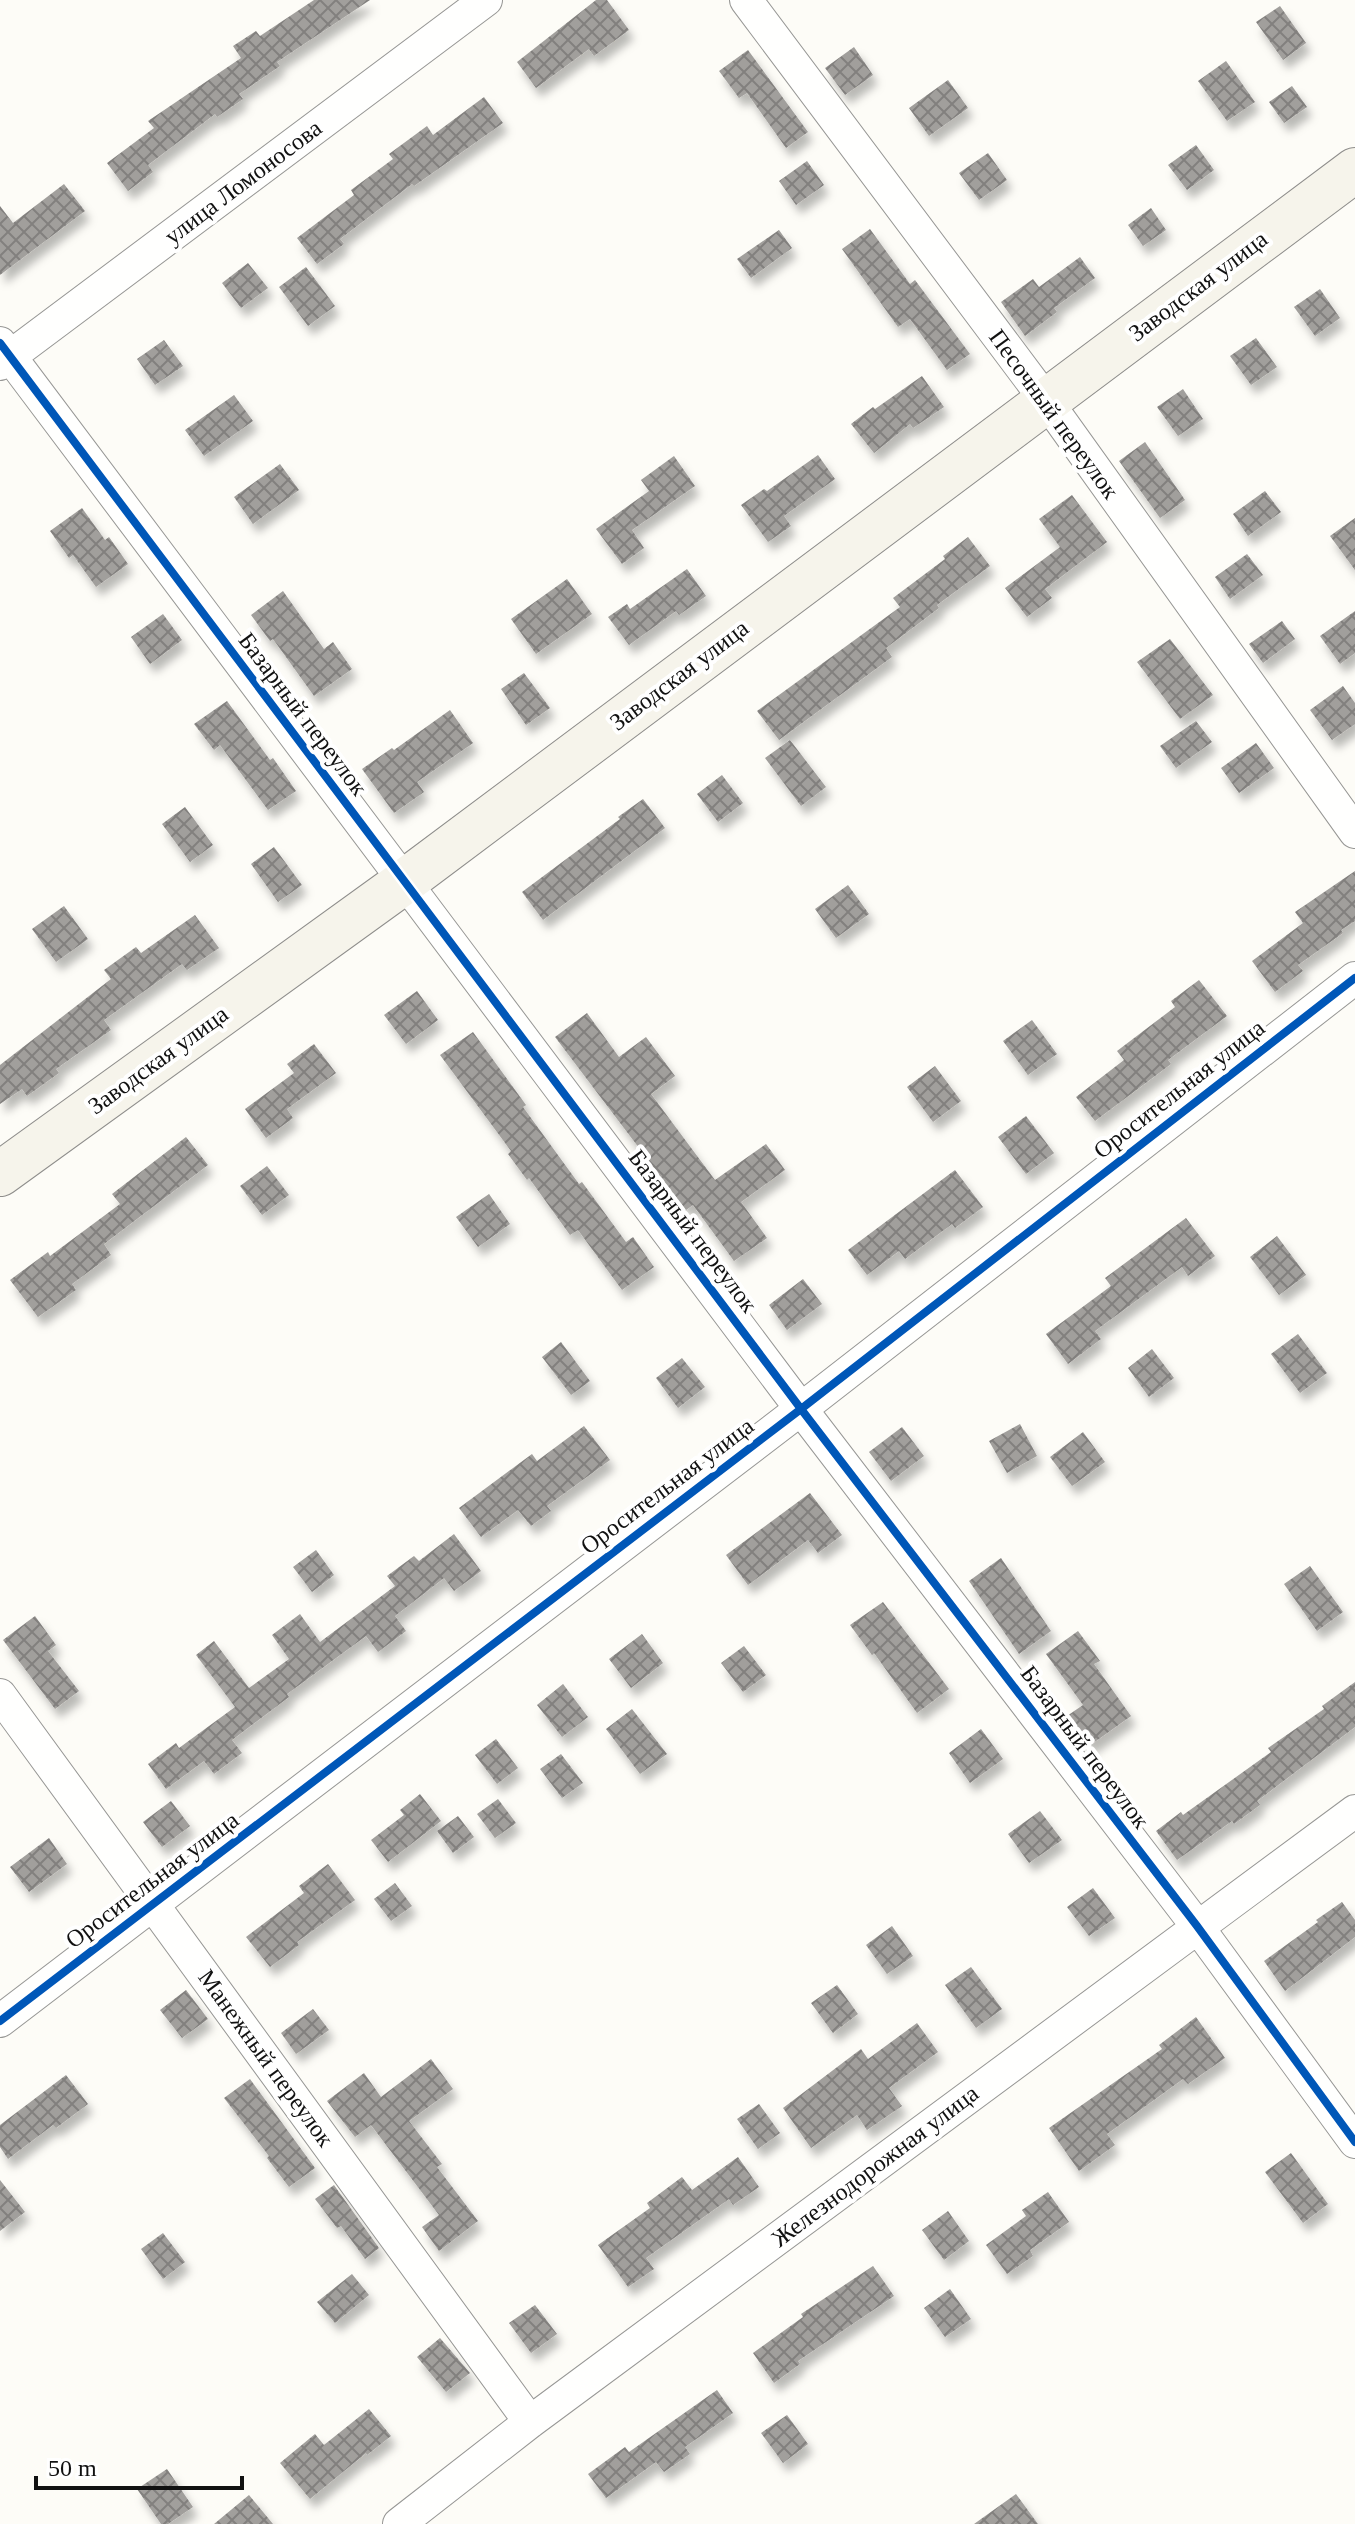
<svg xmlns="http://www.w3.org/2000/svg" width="1355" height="2524" font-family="Georgia,serif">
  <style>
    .building { fill: url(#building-cross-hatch); filter: url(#shadow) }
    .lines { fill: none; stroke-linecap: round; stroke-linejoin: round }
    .street-casing { stroke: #979795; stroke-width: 34 }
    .secondary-casing { stroke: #8e8d8b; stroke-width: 46 }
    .street { stroke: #fffffe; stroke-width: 32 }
    .secondary { stroke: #f6f4eb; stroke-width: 44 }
    .cycleway-casing { stroke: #fff; stroke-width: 13 }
    .cycleway { stroke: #0057b8; stroke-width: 8 }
    .labels { text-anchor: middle; stroke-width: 8; stroke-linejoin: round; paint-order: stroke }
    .street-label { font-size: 24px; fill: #111; stroke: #fff }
  </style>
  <defs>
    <pattern id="building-cross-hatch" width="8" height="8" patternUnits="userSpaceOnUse" patternTransform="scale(2)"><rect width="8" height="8" fill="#a19f9c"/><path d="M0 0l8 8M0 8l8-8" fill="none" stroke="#82807e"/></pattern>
    <filter id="shadow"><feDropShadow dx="5" dy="9" stdDeviation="4" flood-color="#0004"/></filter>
  </defs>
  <rect width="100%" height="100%" fill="#fdfcf7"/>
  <!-- building -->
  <path class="building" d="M314,0H370L277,62L280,66L239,94L243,99L217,117L215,114L148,165L153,172L128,191L107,163L154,128L148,121L241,58L233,46L256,31L260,36Z
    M596,0H607L629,30L594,56L589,49L536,88L517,62Z
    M1280,6L1306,43L1283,60L1256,22Z
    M854,47L873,75L845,95L825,68Z
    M748,50L808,132L786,148L747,93L739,98L719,71Z
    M1226,61L1255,102L1227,121L1198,81Z
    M948,80L968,108L929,136L909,108Z
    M1292,86L1307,107L1284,123L1269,102Z
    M484,97L503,123L414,186L412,184L340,239L344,244L317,264L297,238L354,195L351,190L393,159L389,154L427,126L433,135Z
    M1196,145L1214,170L1187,190L1168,165Z
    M988,153L1007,180L979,200L959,173Z
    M807,161L824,185L796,205L779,181Z
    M64,184L85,211L0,275V206L13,223Z
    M1151,208L1166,230L1143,246L1128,225Z
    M870,229L910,284L915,280L970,354L947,370L910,319L898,327L842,249Z
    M779,230L792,248L751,278L737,259Z
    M1080,257L1095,278L1054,308L1057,312L1025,336L1001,302L1033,279L1039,287Z
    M248,263L268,288L241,308L222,283Z
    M306,267L335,306L308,326L279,287Z
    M1320,289L1340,318L1315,336L1294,307Z
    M1256,338L1277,367L1251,385L1230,356Z
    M164,340L183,366L155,385L137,359Z
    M922,376L944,407L913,428L910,424L874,453L851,424L873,407L875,409Z
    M1183,389L1203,419L1178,436L1157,407Z
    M234,395L253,421L204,456L185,430Z
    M1145,442L1185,500L1160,518L1119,461Z
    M818,455L835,479L784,516L791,526L768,542L741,505L764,489L767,491Z
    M674,456L695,486L632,530L644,548L622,564L596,529L649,491L641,480Z
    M280,464L299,490L253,524L234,497Z
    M1265,491L1281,512L1248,536L1233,514Z
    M1072,495L1107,542L1045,589L1052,598L1027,617L1005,588L1060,547L1039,519Z
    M82,508L105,540L109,537L128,564L96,587L73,555L69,558L50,531Z
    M1355,518V570L1330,536Z
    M968,537L990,566L937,605L939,608L886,648L892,657L779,740L757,711L900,607L893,598L945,559L943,556Z
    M1247,554L1263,575L1230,599L1215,577Z
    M687,569L706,596L679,615L676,611L629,645L608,617L627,604L630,609Z
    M567,579L592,614L536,654L511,619Z
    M283,591L324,649L333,642L352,669L314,696L273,639L270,641L251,615Z
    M1355,611V653L1340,664L1320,636Z
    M163,614L182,640L150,664L131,637Z
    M1282,621L1295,639L1263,663L1249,644Z
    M1170,639L1213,695L1180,719L1137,662Z
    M524,673L550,708L526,725L501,689Z
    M1343,686L1355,703V724L1332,740L1310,710Z
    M227,701L270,760L273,758L296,791L268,810L220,745L214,750L194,724Z
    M450,710L473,743L417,782L424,792L394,813L362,769L392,748L394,750Z
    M1196,721L1212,742L1176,768L1160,746Z
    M790,740L826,787L801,806L765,758Z
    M1256,743L1274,768L1239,793L1221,768Z
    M722,775L743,803L718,822L697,794Z
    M643,799L665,828L543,920L522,892L620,819L618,817Z
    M185,807L213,845L190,862L162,824Z
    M274,847L302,885L278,902L251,864Z
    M1355,871V921L1341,930L1343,933L1298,965L1303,971L1275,992L1252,961L1303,923L1295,912Z
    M848,885L869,914L836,938L815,909Z
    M64,906L88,939L56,962L32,929Z
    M195,915L219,948L187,970L182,964L104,1020L111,1030L56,1069L59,1073L27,1096L22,1089L0,1104V1065L111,979L104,970L136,947L141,953Z
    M1199,980L1227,1016L1168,1060L1171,1064L1095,1121L1076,1097L1124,1060L1117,1051L1175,1007L1171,1001Z
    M417,991L438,1020L406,1044L384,1015Z
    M587,1013L619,1057L646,1037L675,1076L651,1094L715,1180L766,1144L785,1170L741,1202L767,1238L734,1261L693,1205L686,1210L555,1037Z
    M1032,1020L1057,1054L1028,1075L1003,1041Z
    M473,1032L526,1105L523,1107L579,1184L582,1182L626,1242L633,1237L654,1267L622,1290L578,1230L570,1235L529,1178L527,1180L508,1154L511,1151L440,1055Z
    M314,1044L336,1073L287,1109L293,1118L266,1138L245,1109L294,1073L287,1064Z
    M935,1066L961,1101L933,1122L907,1087Z
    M1026,1116L1054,1153L1026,1174L998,1137Z
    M186,1137L208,1165L104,1244L111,1255L72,1284L76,1290L38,1317L10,1280L48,1252L50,1256L120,1204L112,1194Z
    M267,1166L289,1195L262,1215L240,1186Z
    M955,1170L983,1207L955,1228L952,1224L905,1259L899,1251L867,1275L848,1250Z
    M489,1194L510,1224L478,1247L456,1217Z
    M1186,1218L1215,1256L1188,1276L1182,1267L1095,1331L1101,1339L1068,1364L1046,1334L1111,1286L1105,1278Z
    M1277,1236L1306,1275L1279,1295L1250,1257Z
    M803,1279L822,1304L787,1330L769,1305Z
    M1298,1334L1327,1373L1300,1393L1271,1354Z
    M561,1342L590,1381L571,1395L542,1357Z
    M1152,1349L1174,1378L1149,1397L1128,1368Z
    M682,1358L705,1387L678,1408L656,1378Z
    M1020,1424L1037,1456L1007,1473L989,1441Z
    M584,1426L610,1460L547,1506L551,1511L531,1526L518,1510L481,1537L459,1508L532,1454L537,1461Z
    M902,1427L924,1456L891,1481L869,1452Z
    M1083,1432L1105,1462L1072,1486L1050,1457Z
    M810,1493L842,1535L818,1553L808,1540L748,1585L726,1555Z
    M454,1534L481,1571L454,1591L444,1578L395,1616L406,1631L378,1652L366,1636L287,1694L289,1697L232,1740L242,1753L214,1774L204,1761L166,1789L148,1764L176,1743L179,1748L235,1707L196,1655L214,1641L249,1688L289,1659L272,1635L300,1614L320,1642L395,1586L387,1576L414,1556L419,1561Z
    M316,1550L334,1575L312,1592L293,1567Z
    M1001,1558L1051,1631L1019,1654L969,1581Z
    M1310,1566L1343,1612L1317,1631L1284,1584Z
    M883,1602L949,1689L917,1713L874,1653L872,1655L850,1625Z
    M35,1616L56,1645L48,1651L79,1691L55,1709L3,1640Z
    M1078,1631L1100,1661L1094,1664L1131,1716L1089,1746L1067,1716L1083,1705L1046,1654Z
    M642,1634L663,1663L631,1688L609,1659Z
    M744,1646L766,1675L743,1692L721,1663Z
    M1355,1682V1727L1257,1801L1260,1805L1234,1824L1232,1821L1177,1860L1156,1831L1181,1812L1183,1815L1271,1752L1268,1748L1324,1709L1322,1706Z
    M563,1684L588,1717L562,1737L537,1705Z
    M632,1709L667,1754L640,1774L606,1729Z
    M981,1729L1003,1759L970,1783L949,1753Z
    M496,1739L518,1768L497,1784L475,1755Z
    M561,1754L583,1783L562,1798L540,1769Z
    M420,1794L441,1821L388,1862L371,1840L404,1815L400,1810Z
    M498,1799L516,1823L495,1838L477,1814Z
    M171,1801L190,1826L162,1847L143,1822Z
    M1040,1811L1062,1840L1029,1863L1008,1834Z
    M458,1816L474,1837L453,1853L437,1831Z
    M49,1838L67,1864L29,1892L10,1867Z
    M328,1864L355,1900L297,1942L299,1945L270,1967L246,1937L304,1893L299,1886Z
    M395,1883L412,1906L391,1921L374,1899Z
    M1093,1888L1115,1918L1089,1936L1067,1907Z
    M1342,1902L1355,1920V1937L1285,1991L1264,1961L1318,1922L1316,1920Z
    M892,1926L913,1956L887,1974L866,1945Z
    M971,1967L1002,2009L976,2028L945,1985Z
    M837,1985L858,2014L833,2033L811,2003Z
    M186,1990L208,2019L182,2038L160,2010Z
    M313,2009L329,2030L296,2054L281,2033Z
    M1196,2017L1225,2058L1188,2084L1183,2079L1107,2134L1115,2145L1079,2171L1049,2128L1162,2049L1159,2045Z
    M917,2023L938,2052L889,2088L902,2106L867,2130L857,2115L811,2148L783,2108L861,2049L868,2059Z
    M431,2059L453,2089L409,2121L442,2164L437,2167L478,2221L439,2251L422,2227L439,2215L371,2125L355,2137L327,2101L364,2073L381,2097Z
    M66,2075L88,2104L56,2128L53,2125L8,2159L0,2147V2125Z
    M250,2079L315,2168L289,2187L267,2158L269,2156L224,2098Z
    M759,2104L780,2133L758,2149L737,2119Z
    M1291,2153L1328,2204L1303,2223L1265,2172Z
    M738,2157L759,2187L733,2205L729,2199L646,2258L654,2269L628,2287L598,2245L650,2208L647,2203L682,2177L692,2190Z
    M0,2180L25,2212L0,2231Z
    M334,2185L379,2248L365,2259L341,2226L337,2228L315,2199Z
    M1048,2192L1069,2222L1030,2250L1033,2256L1007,2274L986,2245L1026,2216L1022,2210Z
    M948,2211L969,2241L944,2260L922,2230Z
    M163,2233L185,2262L163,2279L141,2249Z
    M873,2266L894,2296L798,2361L800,2364L774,2383L753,2353L803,2317L801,2314Z
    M352,2274L369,2295L335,2323L317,2302Z
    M950,2289L971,2319L945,2337L924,2308Z
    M535,2305L557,2334L531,2353L509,2323Z
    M440,2338L470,2373L446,2392L417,2357Z
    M717,2390L733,2413L685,2447L690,2454L664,2472L656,2462L606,2498L588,2474L625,2447L629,2452Z
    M369,2409L391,2436L367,2455L366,2453L310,2499L280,2463L315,2434L324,2445Z
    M787,2415L808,2444L783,2463L761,2433Z
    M167,2469L193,2507L168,2524H161L137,2489Z
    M1016,2494L1038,2524H974Z
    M249,2495L273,2524H214Z"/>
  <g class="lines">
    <defs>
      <path id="street" d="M746,0L1045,399L1355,832
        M0,343L801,1409L1197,1926L1355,2142
        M0,364L486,0
        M0,1695L530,2422
        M0,2021L801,1409L1355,978
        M399,2524L530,2422L1355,1811"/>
      <path id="secondary" d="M0,1174L404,882L1355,170"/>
    </defs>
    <!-- street casing -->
    <use href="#street" class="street-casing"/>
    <!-- secondary casing -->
    <use href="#secondary" class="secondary-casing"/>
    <!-- street -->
    <use href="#street" class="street"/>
    <!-- secondary -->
    <use href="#secondary" class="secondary"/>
    <defs>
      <path id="cycleway" d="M0,343L801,1409L1197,1926L1355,2142
        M0,2021L801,1409L1355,978"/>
    </defs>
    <!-- cycleway casing -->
    <use href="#cycleway" class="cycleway-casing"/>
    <!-- cycleway -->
    <use href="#cycleway" class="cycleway"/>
  </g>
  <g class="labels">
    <!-- street labels -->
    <g class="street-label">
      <text transform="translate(243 182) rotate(-37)" y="8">улица Ломоносова</text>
      <text transform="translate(1198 286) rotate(-37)" y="8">Заводская улица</text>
      <text transform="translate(1054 414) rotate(54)" y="8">Песочный переулок</text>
      <text transform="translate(679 675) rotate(-37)" y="8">Заводская улица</text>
      <text transform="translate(303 714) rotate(53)" y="8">Базарный переулок</text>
      <text transform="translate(158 1060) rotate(-36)" y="8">Заводская улица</text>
      <text transform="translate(1179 1089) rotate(-38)" y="8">Оросительная улица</text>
      <text transform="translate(693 1231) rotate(53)" y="8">Базарный переулок</text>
      <text transform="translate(667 1486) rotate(-37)" y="8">Оросительная улица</text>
      <text transform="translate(1085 1747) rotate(53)" y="8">Базарный переулок</text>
      <text transform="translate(152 1880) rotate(-37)" y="8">Оросительная улица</text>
      <text transform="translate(266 2058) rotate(54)" y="8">Манежный переулок</text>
      <text transform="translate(875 2166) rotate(-37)" y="8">Железнодорожная улица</text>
    </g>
  </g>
  <!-- scale -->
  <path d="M36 2476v12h206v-12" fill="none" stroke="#111111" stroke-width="4"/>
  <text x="48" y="2476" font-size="24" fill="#111111" stroke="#ffffff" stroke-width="6" paint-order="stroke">50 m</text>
</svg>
